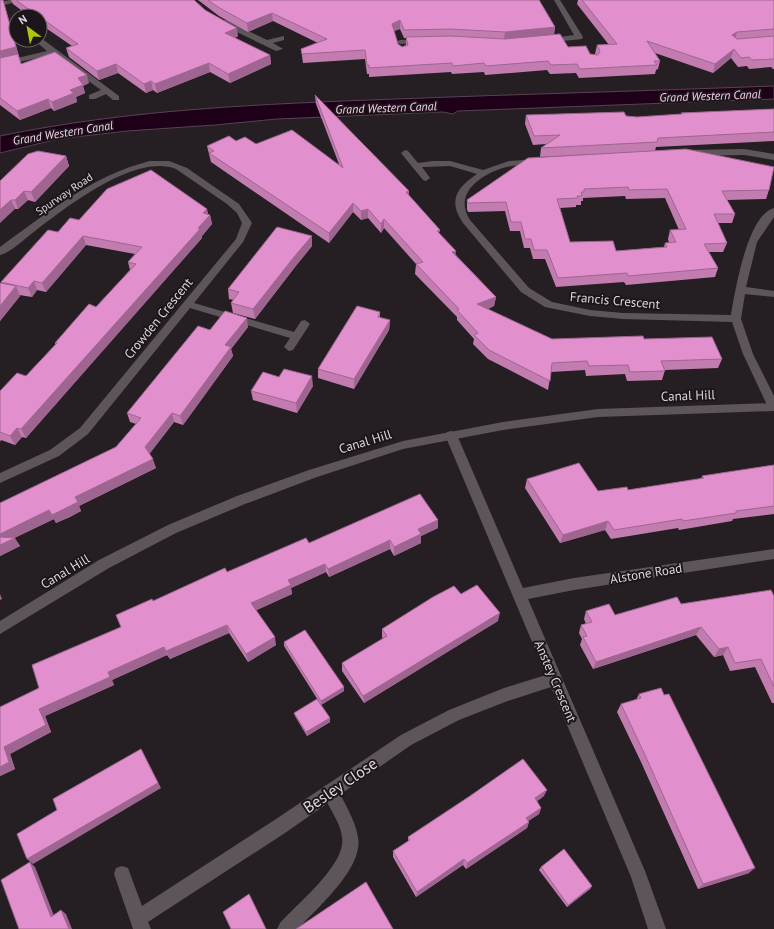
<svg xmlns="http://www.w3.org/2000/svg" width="774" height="929" font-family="'PT Sans',sans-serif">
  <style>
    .water { fill: #1f0019; stroke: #584153 }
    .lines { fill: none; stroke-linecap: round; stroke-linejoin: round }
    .service { fill: #5d555a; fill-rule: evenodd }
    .minor { fill: #5d555a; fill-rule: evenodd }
    .tertiary { fill: #5d555a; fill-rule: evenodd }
    .wall { fill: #c27cb0; fill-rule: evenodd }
    .shaded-wall { fill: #9e6590 }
    .building { fill: #e290cd; stroke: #9e6590; fill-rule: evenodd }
    .labels { text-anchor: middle; stroke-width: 4; stroke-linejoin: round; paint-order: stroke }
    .far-street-label { font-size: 11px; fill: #ddd8db; stroke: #1c161a }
    .far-water-label { font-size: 12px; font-style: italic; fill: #facfee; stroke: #1c161a }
    .street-label { font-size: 13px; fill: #ddd8db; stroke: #1c161a }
    .near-street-label { font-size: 16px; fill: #ddd8db; stroke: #1c161a }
  </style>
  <rect width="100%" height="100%" fill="#251f23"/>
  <!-- water -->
  <path class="water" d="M774,86V99L458,111L453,114L443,112L277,119L215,125L127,131L58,139L0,153V136C130,109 263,104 396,99C522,94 648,91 774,86Z"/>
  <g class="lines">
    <!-- service -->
    <path class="service" d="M330,784L336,786C344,803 355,819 358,837C364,868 317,908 298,929H277L280,923C297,904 347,864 342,837C340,821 328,807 322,792L324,786Z"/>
    <!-- minor -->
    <path class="minor" d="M10,0H24L0,6V2Z
      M554,0H560L583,37L582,39L544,43L543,41L547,39L574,35Z
      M220,20H226L267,40L284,36V40L273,43L283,49L276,51L220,24Z
      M41,38L119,96V100H113L106,94L95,99H89V95L101,90L52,55L0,66V62L47,51L34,40Z
      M421,39H424V43L400,44L396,42L400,40Z
      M744,149L774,154V160L744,155L687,156L683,153L687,150Z
      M405,150L408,151L418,163L433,161H450L483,170L509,161L540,159V163C528,166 515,164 503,168C480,175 453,194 470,220L529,288L552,302L590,310L623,313L731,315C735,292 747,215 774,208V217L757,242L746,287L774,291V297L745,294L741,319L753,354L774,396V411L768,407L743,354L732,322L623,319L590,316L545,307L521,292L463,223C448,201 456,188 477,174L450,166L425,167H422L430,178L426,181L423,180L401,153Z
      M150,161H169L187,168L239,204L252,223L243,242L194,303L294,332L301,321L305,320L310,324L293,350L289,351L284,347L290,338L190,308L88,434L59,456L0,483V473L50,450L80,428L236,239L242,223L237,213L227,204L176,169C135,153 67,207 35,231C25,238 12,252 0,255V247C47,213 93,175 150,161Z
      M451,431L455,432L457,435L523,588L574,578L774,549V559L574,590L528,599L645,871L666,929H648L631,877L551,687L505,702L459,720L411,745L285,833L148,922L151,929H133L114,874L116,868L122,866L128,868L142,906L273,821L401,735L449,710L504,688L546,675L445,435L447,432Z"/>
    <!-- tertiary -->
    <path class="tertiary" d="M774,403V411L598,417L503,430L403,449L317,477L245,504L176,533L109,568L0,634V621L99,560L168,525L237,496L309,470L403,441L503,422L598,409Z"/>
  </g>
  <!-- wall -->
  <path class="wall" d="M0,0H3L21,64L89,83L83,86L85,93L76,97L77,102L54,111L51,108L20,120L0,105Z
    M11,0H194L205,10L238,36L235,38L270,55L271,64L230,83L210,72L157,93L153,90L146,93L118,73L99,80L69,57L66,48L72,46L40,24V16H29L13,4Z
    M198,0H539L555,27L554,34L568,47L590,54L595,55V54L597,45H609L577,4L578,0H774V69H773L771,67L749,69L747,66L738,67L731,58L713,73L655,53L660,61L658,69L656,70L655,74L579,78L576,73L550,74L547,70L485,75L484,72L452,74L451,72L369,77V74H367L365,59L303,63L301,49L318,43L273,21L248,32L219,16ZM400,29L404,38H406V45L402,47L398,44L394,31Z
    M315,95L409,191V196L440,230L439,233L456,255L496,297L494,306L488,309L552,339H644L722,359L718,368L665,370L662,380L627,381L625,374L586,376L585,370L551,372L548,390L488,359L473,344L474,339L457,320V317L415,274L416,264L384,228L381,233L368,218L361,220L353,212L329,243L211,162L207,146L236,141L256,144L339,164L316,104Z
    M774,109V141L656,147L655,151L540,157L541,148L546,144L533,145L525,124L526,115L626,116L637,117L681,115V113Z
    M66,156L69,166L35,202L28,200L18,209H15L0,181Z
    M528,158L769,190L766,199L727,200L735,214L732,223H718L727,243L723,252H709L718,268L715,277L626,285L624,282L556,287L545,259H533L530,248H524L520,231H510L505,211L468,212L467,209V200ZM625,196L626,199L665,198L679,230H670L668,239L669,243H665L664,247L616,251L570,242L560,208L576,207V205H581V201H583V198Z
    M207,209L208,214L210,215L212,224L202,236V238L26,438L22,437L15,445L1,440L0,442V391L26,376L55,345V343L96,307L130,270L128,262L135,254L86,245L46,292L37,290L32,297L19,295L20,296L0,321V283L1,284V282L58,232L79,220Z
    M312,246L295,267L255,319L233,313L231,303L234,300L229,299L228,289Z
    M380,312V318L390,320L389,330L354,389L318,378V369Z
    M248,327L231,349L233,356L183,425L174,422L149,454L156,468L79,506L81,511L70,517L56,523L54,519L14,538L20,546L0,556V503L116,447L136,424L130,422L127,413L210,330Z
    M279,377L313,386L297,413L253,400L251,391Z
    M774,465V514L733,519L732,521L679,530L678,528L611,539L605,530L560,543L525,488L527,479L598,491L628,490L701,479L702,476Z
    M438,520V528L421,536V543L394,556L390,549L329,577L326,572L291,588L292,594L256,610L276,645L248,662L229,633L170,659L167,655L112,680L114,685L45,716L51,732L10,754L15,769L0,776L39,688L121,627L153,601L227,572L309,543Z
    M774,596V703H772L755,667L730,671L723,655L714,657L696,635L593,669L580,645L582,639L579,633L581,625L586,624L584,619L586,611L615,615L681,604Z
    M498,621L364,703L342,671V663L383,639L382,637V629Z
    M284,642L344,687V691L321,705L284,646Z
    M639,694L749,873L698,889L641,762L617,712L621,704L636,700Z
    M294,713L330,722L307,736L295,716Z
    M544,796L537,801L541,808L539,814L528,821L529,822L527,828L466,869L463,865L416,897L393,857V851L408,841V837Z
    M541,867L592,886L590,889L567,907L539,870Z"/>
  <!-- shaded-wall -->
  <path class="shaded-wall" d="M3,0L19,56L0,60V51Z
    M272,13L273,21L248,32L247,23Z
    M400,20V29L392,32V24Z
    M555,27L554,35L504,40L505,32Z
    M237,28L238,36L226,41L225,33Z
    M737,32L735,40L732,35Z
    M734,49L731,58L713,73L715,64Z
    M270,55L271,64L230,83L228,74Z
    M209,63L210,72L157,93L155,84Z
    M116,64L118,73L99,80L97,71Z
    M87,75L89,83L83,86L85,93L76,97L77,102L54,111L52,102L70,90L78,78Z
    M151,81L153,90L146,93L144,84Z
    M48,99L51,108L20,120L17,111Z
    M66,156L69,166L35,202L31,192Z
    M24,191L28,200L18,209L15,200Z
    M409,191V200L406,192Z
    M11,200L15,209L0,223V210Z
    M353,203V212L329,243V233Z
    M207,209L208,217L210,215L212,224L202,236V238L26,438L21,429L198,228L203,213Z
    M368,209V218L361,220V211Z
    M384,219V228L381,233V224Z
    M83,236L86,245L46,292L42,283Z
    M312,236V246L295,267L255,319L253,309L294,257Z
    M456,251L455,260L452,252Z
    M34,281L37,290L32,297L28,288Z
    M16,286L20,296L0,321V306Z
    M496,297L494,306L476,313L477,304Z
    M247,318L248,327L231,349L233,356L183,425L180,416L225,345Z
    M390,320L389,330L354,389V379Z
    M312,376L313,386L297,413L296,403Z
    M172,413L174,422L148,456L145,447Z
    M17,428L22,437L15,445L10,436Z
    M153,459L156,468L79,506L81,511L56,523L52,515L75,497Z
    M49,510L54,519L0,545V534Z
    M438,520V528L421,536V543L394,556V547L418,529Z
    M608,521L605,530L560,543L563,535Z
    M15,538L20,546L0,556V545Z
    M390,540V549L329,577L328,569Z
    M325,564L326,572L291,588L292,594L253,612L251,603L288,580Z
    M0,594L2,599L0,600Z
    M500,613L498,621L364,703L363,696Z
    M227,625L229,633L170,659L166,651Z
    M701,627L696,635L593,669L596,662Z
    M275,637L276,645L248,662L246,654Z
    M164,647L167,655L112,680L114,685L45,716L51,732L10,754L15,769L0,776V767L4,747L39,709L108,672Z
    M728,647L723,655L714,657L719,649Z
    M344,687V691L321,705V701Z
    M330,718V722L307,736L306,732Z
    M141,749L161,788L33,864L27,859Z
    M547,790L544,796L532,805L535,798Z
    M541,808L539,814L524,824L526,818Z
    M529,822L527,828L466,869L467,863Z
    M464,859L463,865L416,897L417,892Z
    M30,862L35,867L56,921L51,917Z
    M755,868L749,873L698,889L703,884Z
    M592,886L590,889L567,907L568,905Z
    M61,910L66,914L72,929H69Z"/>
  <!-- building -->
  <path class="building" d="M0,0H3L16,47L0,51Z
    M16,0H194L205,10L237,28L225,33L270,55L228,74L209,63L155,84L151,81L144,84L116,64L97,71L66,48L78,44L40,17V16H38Z
    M208,0H539L555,27L505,32L451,29L404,30L400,20L392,24L398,44L402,47L408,45L406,37L450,36L505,39L560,34L568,47L586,46L590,54L598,55L600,51L597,45L617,44L582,0H774V29L737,32L732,35L737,39L774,36V59L752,60L749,57L741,58L734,49L715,64L647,41L660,61H654L657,65L580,69L577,64L551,65L548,61L486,66L484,63L453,66L452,63L369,68V65H367L365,50L302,54L301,49L327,39L272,13L247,23L218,7Z
    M55,52L87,75L78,78L83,85L70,90L74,93L52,102L48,99L17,111L0,98V58L18,54L21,64Z
    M315,95L409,191L406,192L440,230L437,231L456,251L452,252L496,297L477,304L552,339L643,336L644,339L712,337L722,359L661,361L665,371L630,372L628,365L589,366L587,361L552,363L550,381L489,350L474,335L478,333L457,310L459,309L416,264L423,262L384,219L381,224L368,209L361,211L353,203L329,233L209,153L214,151L207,146L229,136L236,141L245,137L256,144L292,130L343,168Z
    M774,109V132L658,138L657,142L541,148L560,135L534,136L526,115L624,112L626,116L637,117L682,114L681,113Z
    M686,149L774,167L769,190L722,191L735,214H714L727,243L704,244L718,268L628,276L627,273L558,278L547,250H534L531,239H525L521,222H511L506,202L468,203L467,200L528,158ZM628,187L629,190L667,189L686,229L670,230L676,242L665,243L667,247L616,251L613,241L570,242L557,199L578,198L577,196H582L581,192H584V189Z
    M38,151L66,156L31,192L24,191L15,200H11L0,210V181L28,154Z
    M151,170L207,209L203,213L210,215L198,228L200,229L21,429L17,428L10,436L0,432V391L17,373L26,376L57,343H55L89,304L96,307L136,264L128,262L142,247L83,236L42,283L34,281L28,288L1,282L48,230L58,232L70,218L79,220L107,189Z
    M277,227L312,236L294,257L253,309L231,303L239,292L228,289Z
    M0,283L16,286L0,306Z
    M357,306L380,312L378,317L390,320L354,379L318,369Z
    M225,311L247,318L225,345L231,347L180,416L172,413L145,447L153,459L75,497L78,502L52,515L49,510L0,534V503L116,447L141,418L127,413L198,326L210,330Z
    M284,369L312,376L296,403L251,391L263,372L279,377Z
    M579,463L598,491L627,487L628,490L704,478L702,476L774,465V506L736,511V513L683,521L682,519L614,530L608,521L563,535L527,479Z
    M420,494L438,520L418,529L421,534L394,547L390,540L328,569L325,564L288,580L291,585L251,603L275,637L246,654L227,625L166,651L164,647L108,672L110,677L39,709L46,725L4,747L9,762L0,767V707L39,688L32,665L121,627L116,615L152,599L153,601L225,568L227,572L306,538L309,543Z
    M0,537L15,538L0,545Z
    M477,585L500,613L363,696L342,663L387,636L382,629L433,597L454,586L461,594Z
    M771,590L774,596V687L761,659L735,663L728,647L719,649L701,627L596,662L583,637L587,636L581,625L592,622L586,611L609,604L615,615L677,597L681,604Z
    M305,630L344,687L321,701L284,642Z
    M661,688L664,695L669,694L755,868L703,884L645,755L621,704L641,698L639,694Z
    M317,699L330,718L306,732L294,713Z
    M141,749L158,783L27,859L17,834L57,810L53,799Z
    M523,759L547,790L535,798L541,808L526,818L529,822L467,863L464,859L417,892L393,851L410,840L408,837L470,796Z
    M564,849L592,886L568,905L541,867Z
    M30,862L51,917L61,910L69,929H19L1,880Z
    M366,882L393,929H296Z
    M249,894L266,929H231L223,912Z"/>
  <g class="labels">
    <!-- far-street labels -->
    <g class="far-street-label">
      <text transform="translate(64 194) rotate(-34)" y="4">Spurway Road</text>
    </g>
    <!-- far-water labels -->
    <g class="far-water-label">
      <text transform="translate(710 96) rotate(-2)" y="4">Grand Western Canal</text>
      <text transform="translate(386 108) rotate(-2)" y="4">Grand Western Canal</text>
      <text transform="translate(63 133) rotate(-9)" y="4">Grand Western Canal</text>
    </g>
    <!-- street labels -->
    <g class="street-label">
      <text transform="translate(615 300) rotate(5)" y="5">Francis Crescent</text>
      <text transform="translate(158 318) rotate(-51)" y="5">Crowden Crescent</text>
      <text transform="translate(688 395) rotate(-2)" y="5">Canal Hill</text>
      <text transform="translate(365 441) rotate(-17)" y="5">Canal Hill</text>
      <text transform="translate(65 571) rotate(-31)" y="5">Canal Hill</text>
      <text transform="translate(646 573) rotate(-9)" y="5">Alstone Road</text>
      <text transform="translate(556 681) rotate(67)" y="5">Anstey Crescent</text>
    </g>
    <!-- near-street labels -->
    <g class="near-street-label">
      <text transform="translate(340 785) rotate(-34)" y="6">Besley Close</text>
    </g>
  </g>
  <!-- north arrow -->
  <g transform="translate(28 28) rotate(328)"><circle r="19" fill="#1c161a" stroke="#696467"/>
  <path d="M0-3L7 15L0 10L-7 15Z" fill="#aec60b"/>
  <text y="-6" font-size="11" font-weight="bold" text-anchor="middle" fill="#ddd8db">N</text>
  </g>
</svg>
